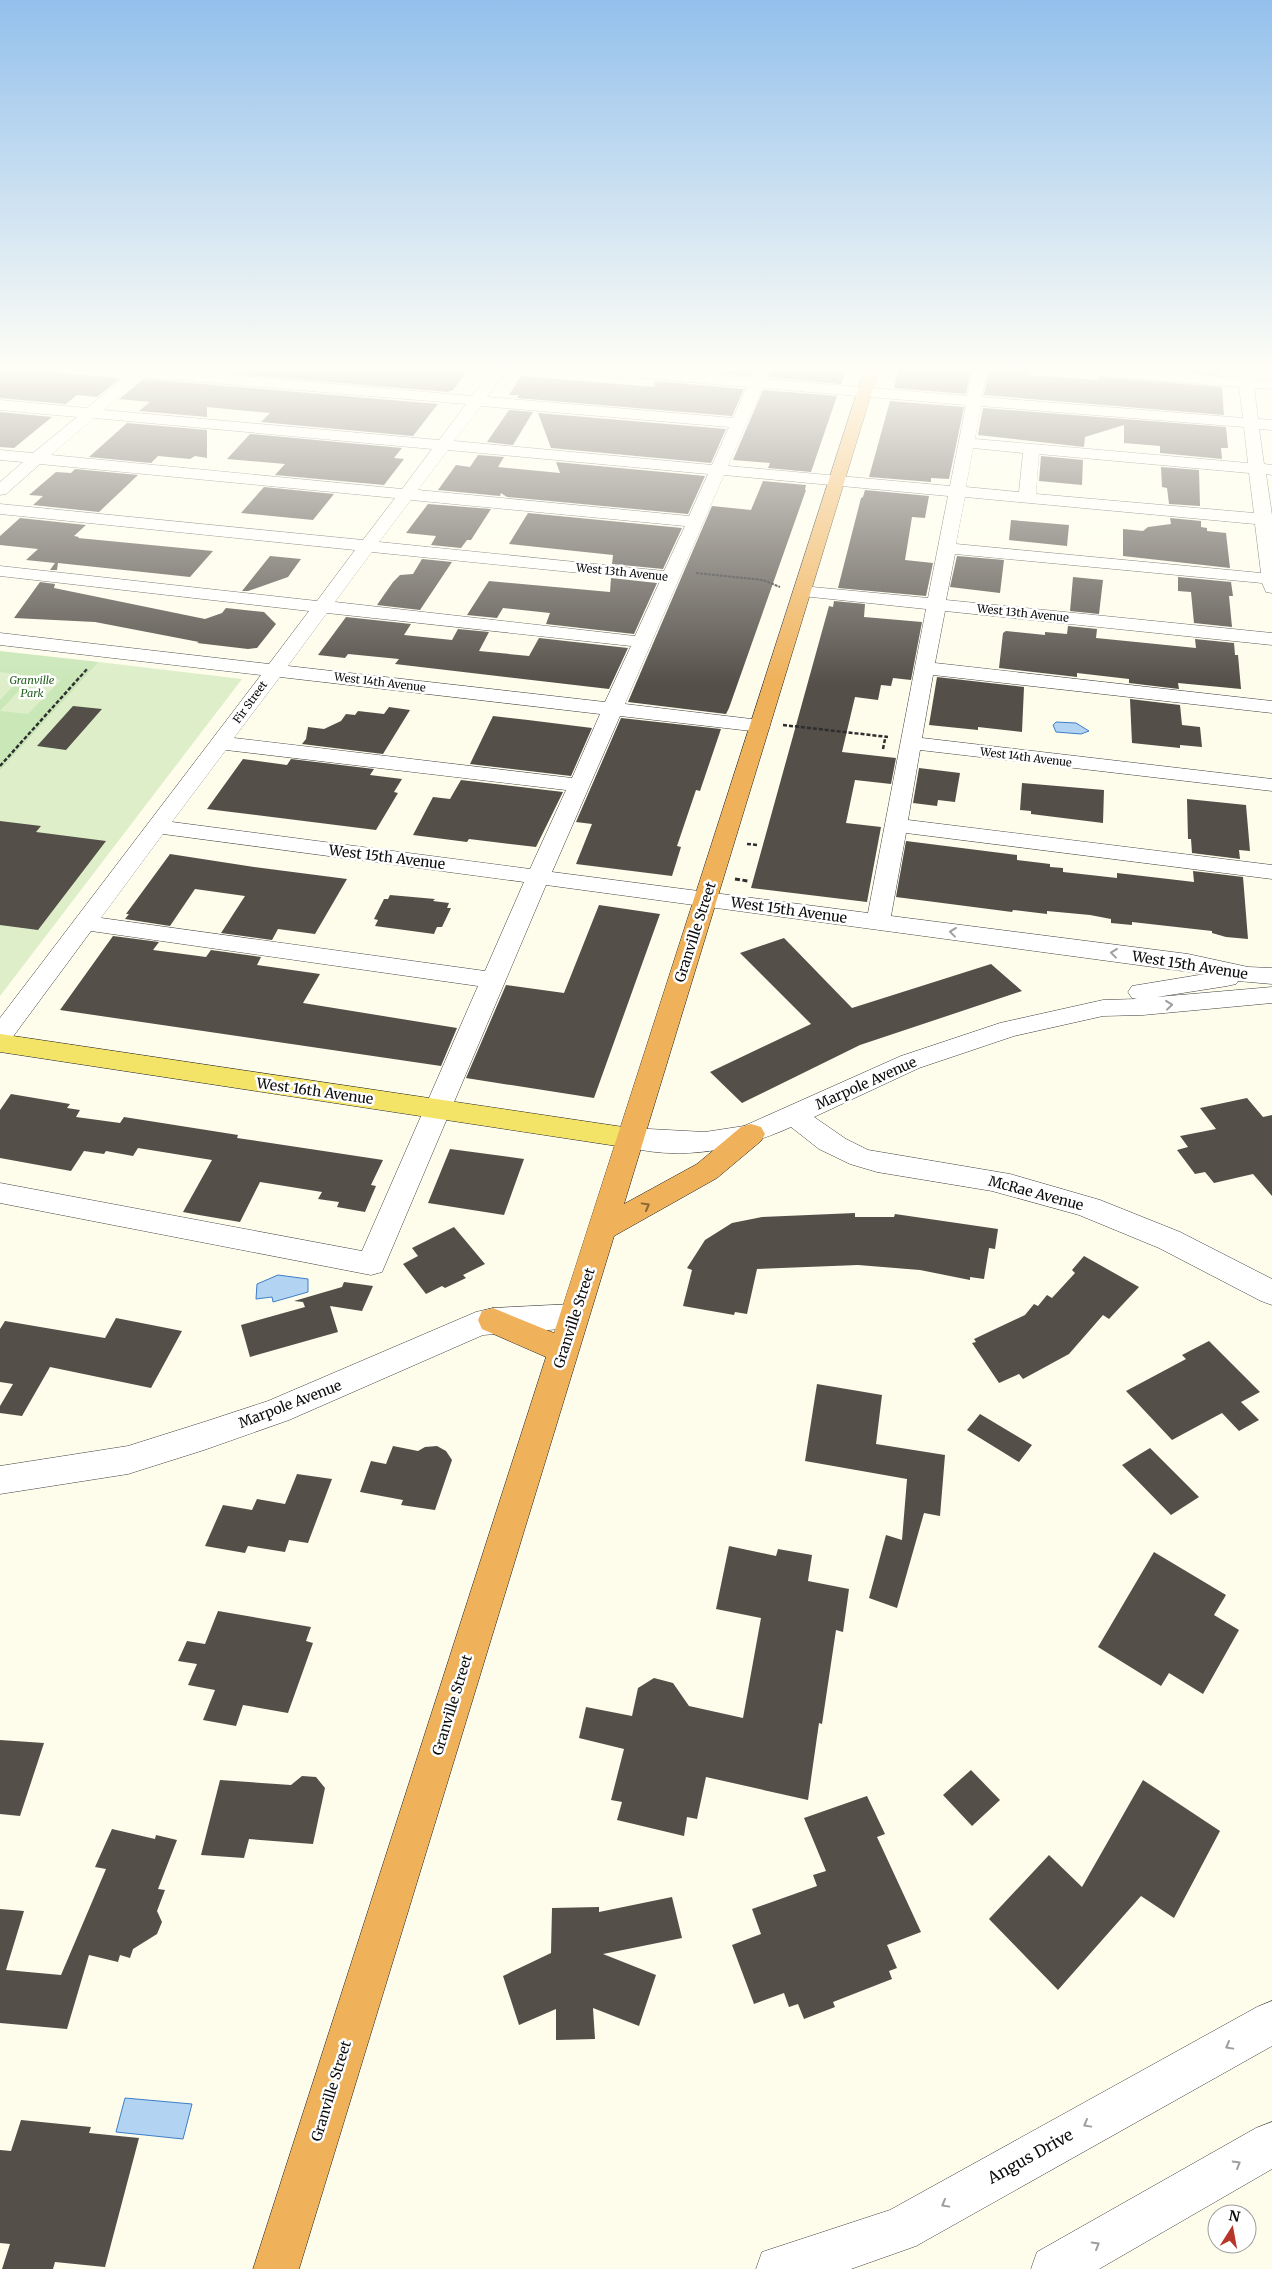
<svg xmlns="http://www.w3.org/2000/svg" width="1272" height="2269" font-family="Merriweather,serif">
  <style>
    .green { fill: #cae7b8 }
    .pitch { fill: #ddeec9 }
    .water { fill: #b3d3f3; stroke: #3d7ec8 }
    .building { fill: #544f49 }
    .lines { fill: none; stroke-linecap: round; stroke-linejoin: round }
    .minor-casing { stroke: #3f3f3f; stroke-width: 1 }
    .major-casing { stroke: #1d1d1d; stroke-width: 1 }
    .highway-casing { stroke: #1d1d1d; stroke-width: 1 }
    .path-far2 { stroke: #2e2e2e; stroke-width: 2; stroke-dasharray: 3 1; stroke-linecap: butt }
    .path-far1 { stroke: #2e2e2e; stroke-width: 2.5; stroke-dasharray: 4 2; stroke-linecap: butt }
    .path { stroke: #2e2e2e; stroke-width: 3; stroke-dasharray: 5 2.5; stroke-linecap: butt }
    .minor { fill: #fff; fill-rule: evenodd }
    .major { fill: #f3e367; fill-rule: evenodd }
    .highway { fill: #efb15a; fill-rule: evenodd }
    .oneway { stroke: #9e9e9e }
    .oneway2 { stroke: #896737 }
    .labels { text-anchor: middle; stroke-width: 5; stroke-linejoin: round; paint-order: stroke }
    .far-street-label { font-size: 11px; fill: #0c0c0c; stroke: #fff }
    .far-park-label { font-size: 11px; font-style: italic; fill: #24611f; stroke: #fff }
    .street-label { font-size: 14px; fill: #0c0c0c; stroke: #fff }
    .near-street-label { font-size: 16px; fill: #0c0c0c; stroke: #fff }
  </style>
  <rect width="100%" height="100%" fill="#fefdec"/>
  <!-- green -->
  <path class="green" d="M0,651L99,662L0,771Z"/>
  <!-- pitch -->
  <path class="pitch" d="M99,662L242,679L0,996V771Z
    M0,672L24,675L0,700Z
    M32,676L61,680L28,714L0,711Z"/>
  <!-- water -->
  <path class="water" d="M1056,722L1076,723L1089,731L1081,734L1056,732L1053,725Z
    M278,1275L308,1279V1292L273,1302L272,1297L256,1299L257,1284Z
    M125,2098L192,2104L183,2139L116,2132Z"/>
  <!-- building -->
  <path class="building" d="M0,368L61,373L120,378L97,397L77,395L66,404L0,398Z
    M167,368H416L467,372L453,390L448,392Z
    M655,368H754L750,376Z
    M772,368H847L841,384L768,377Z
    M899,368H971L966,394L894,388Z
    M989,368H1030L1029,375L1098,380V377L1222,387L1224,415L984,395Z
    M1192,368H1220V375L1192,373Z
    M521,376L654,387L655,381L744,389L732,416L517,398L519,395H509Z
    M144,379L438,404L413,436L261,422L270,413L207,407V417L139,411L150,402L119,399Z
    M763,390L837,396L811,472L768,468L770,463L733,460Z
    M890,401L964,407L949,479L931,478V482L869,477Z
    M983,408L1226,427L1228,448H1221L1222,459L1160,453V446L1124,443V425L1085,437L1084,447L978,435Z
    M509,410L533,412L513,445L487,442Z
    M0,412L52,417L14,448L0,447Z
    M538,413L726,429L711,463L551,448Z
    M127,423L207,430V458L195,456L190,459L158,456L151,463L89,457Z
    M250,434L402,448L394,458L404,459L384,485L275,475L285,464L227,459Z
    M478,455L504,457L498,467L560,473L556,462L705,476L688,514L507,497L501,493L500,496L438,490L456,465L470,467Z
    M1041,456L1083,460L1082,485L1039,481Z
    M1161,467L1199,470L1200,506L1169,504L1167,488L1162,487Z
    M75,469L138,475L99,512L33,505L43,496L29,495L56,472L71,473Z
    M763,481L806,485L805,490H806L729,708L726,714L628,702L712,506L751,510Z
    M264,487L334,494L313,520L241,513Z
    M865,490L929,496L925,518L912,517L905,560L933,563L926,596L838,588L861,498L863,497Z
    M428,504L491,509L471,540H467L461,548L431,545L436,536L406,533Z
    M528,513L682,528L663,569L612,564L613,555L509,544Z
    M20,518L86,525L74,536L79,537L78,538L213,551L190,577L58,563L57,570H50L55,563L26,560L38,549L0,545V536Z
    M1170,518L1201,521V527L1207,528V531L1226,533L1230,568L1123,556V529L1143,531L1148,527L1171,524Z
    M1011,520L1069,525L1067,546L1009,540Z
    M270,556L301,559L288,577L248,591H242Z
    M957,556L1004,560L1000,593L950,587Z
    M422,559L452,562L420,610L377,605L393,582L400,575L413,574Z
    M1073,577L1103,580L1099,614L1070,611Z
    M1178,577L1231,582L1233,596H1229L1232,627L1194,623L1191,592L1178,591Z
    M611,578L657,583L634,634L546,624L550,613L503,608L497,618L467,615L489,581L610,592Z
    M40,582L55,584L54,588L205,619L222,613L226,608L264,612L276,624L257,648L248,649L197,643L199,642L95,622L14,618Z
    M834,601L865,604L864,617L922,622L911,680L893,678L891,686L881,685L878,700L855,697L842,752L896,758L891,784L855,780L846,823L881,827L867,902L751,888L829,606L833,607Z
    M346,617L411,624L404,635L452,640L458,629L489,632L479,651L529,656L539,638L628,648L609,689L395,664L399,659L348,654L345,658L318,655Z
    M1068,626L1097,629L1096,638L1196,648L1195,639L1234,643L1235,655H1238L1241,689L1178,683L1179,689L1129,683V679L1077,673V677L999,668L1003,633L1006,631L1045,635V632L1067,634Z
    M937,677L1024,687L1022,732L978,727V730L929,725Z
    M1130,699L1180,705L1182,725L1200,727L1202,747L1180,745V748L1132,743Z
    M73,706L102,709L66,750L37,746Z
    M389,707L410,710L383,754L302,744L306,739L308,727L324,729L341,721L346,714L355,715L358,711L384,714Z
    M493,716L528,720L592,728L571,776L470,764Z
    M621,718L721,729L700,791L696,790L677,846L681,847L672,876L576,864L592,824L576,822Z
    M243,759L287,765L291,759L374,769L370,775L402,779L394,792L398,793L376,830L207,809Z
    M919,768L960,773L955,802L938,800L937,806L913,803Z
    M461,780L563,792L536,847L469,839L467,842L413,835L433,797L450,799Z
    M1022,783L1104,790L1103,823L1031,814V811L1020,810Z
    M1187,799L1246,805L1250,851L1239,850L1240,859L1192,853L1191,839H1188Z
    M0,821L41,826L36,832L106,841L38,930L0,925Z
    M906,841L1017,855V860L1050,864V867L1063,868V872L1117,878V873L1194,882L1193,871L1243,877L1248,939L1226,937L1212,933V931L1132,922V925L1111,923V919L1090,915L1047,911V914L1013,910L1012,912L896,897Z
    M170,854L254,867L347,879L315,934L278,929L272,940L221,933L245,896L195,889L170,926L125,919L129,914H126Z
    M390,895L435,899L433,901L449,903L447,908H451L442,927H437L434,934L375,926L378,920L374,919L384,899H388Z
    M599,905L660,914L594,1098L466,1078L506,985L564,993Z
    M113,936L159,942L153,950L206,957L211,950L261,957L257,965L320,974L303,1003L457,1028L441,1066L60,1010Z
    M784,938L852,1008L991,964L1022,991L860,1045L742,1103L710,1072L811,1024L740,953Z
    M11,1094L70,1104L67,1108L80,1110L76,1117L120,1123L124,1117L238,1135L237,1138L383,1160L371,1185L376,1186L365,1212L337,1207L339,1202L318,1199L322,1192L260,1182L240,1222L199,1215L183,1212L212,1160L138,1148L133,1156L106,1151L104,1154L84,1151L71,1171L0,1158V1110Z
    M1247,1098L1263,1117L1272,1115V1196L1253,1174L1214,1183L1205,1172L1195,1174L1177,1150L1188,1147L1180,1136L1216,1129L1200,1108Z
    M450,1149L524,1159L504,1215L428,1203Z
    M855,1213V1217H894L895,1214L998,1229L995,1249L989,1248L984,1279L970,1277V1280L920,1270L858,1265L757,1269L747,1314L735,1312L734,1315L683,1306L692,1270L687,1268L705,1240L732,1223L762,1217Z
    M454,1227L485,1264L463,1275L466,1278L445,1288L442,1286L426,1294L403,1264L418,1256L412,1248Z
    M1084,1256L1139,1287L1109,1319L1103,1315L1069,1354L1023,1379L1019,1374L999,1383L972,1343L976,1342L974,1339L1025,1315L1034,1304L1038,1306L1047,1295L1052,1298L1075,1273L1072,1270Z
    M344,1282L373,1286L362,1311L330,1306L338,1332L250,1357L241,1325L305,1307L303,1302L294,1301L342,1287Z
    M116,1318L182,1331L151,1388L50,1367L22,1416L0,1413V1406L13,1384L0,1382V1329L5,1321L105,1338Z
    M1209,1341L1260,1392L1241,1402L1259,1420L1239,1431L1222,1413L1172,1440L1126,1391L1186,1359L1182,1355Z
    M817,1384L882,1395L876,1444L945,1455L940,1516L924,1513L897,1608L869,1598L886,1535L902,1540L907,1479L805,1461Z
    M980,1414L1032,1445L1019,1462L967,1430Z
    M393,1446L418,1451L425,1447L437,1446L446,1451L452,1460L435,1510L401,1505L403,1500L360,1492L371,1461L386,1464Z
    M1150,1448L1199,1497L1171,1515L1122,1465Z
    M297,1474L332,1479L308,1543L289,1540L285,1552L248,1546L245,1553L205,1546L223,1505L252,1510L257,1499L285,1504Z
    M729,1546L776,1556L778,1549L812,1555L808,1581L849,1589L843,1632L836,1630L822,1724L819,1723L808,1800L706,1777L697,1819L687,1817L684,1836L617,1820L622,1802L611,1800L624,1749L579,1738L586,1707L632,1716L638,1688L654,1678L673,1683L689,1706L743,1718L761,1618L716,1609Z
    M1154,1552L1226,1595L1214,1615L1239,1630L1203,1694L1169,1673L1161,1686L1098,1647Z
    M218,1611L311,1627L306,1641L313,1643L288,1713L243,1705L236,1726L203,1720L215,1690L188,1685L197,1664L178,1661L187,1641L205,1644Z
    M0,1740L44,1743L20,1816L0,1814Z
    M971,1770L1000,1800L972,1826L943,1795Z
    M302,1776L316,1777L325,1788L313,1844L249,1839L244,1858L201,1855L220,1780L291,1785Z
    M1143,1780L1220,1831L1174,1918L1141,1896L1058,1990L989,1919L1049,1855L1082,1887Z
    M867,1796L885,1834L877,1837L921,1932L887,1945L897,1968L889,1971L892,1979L833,2002L835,2007L804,2019L798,2004L789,2007L784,1993L754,2004L732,1945L761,1934L752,1909L817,1886L813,1875L826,1871L804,1818Z
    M112,1829L155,1839L156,1835L177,1840L158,1889L165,1890L157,1911L162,1922L157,1934L133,1949L130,1958L120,1955L118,1962L89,1955L67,2029L0,2023V1909L24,1911L6,1970L61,1975L106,1869L95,1867Z
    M672,1897L682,1938L603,1954L656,1975L639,2026L593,2008L595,2039L556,2040V2009L519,2025L503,1976L551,1953L552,1908L599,1907V1912Z
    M21,2120L91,2127L89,2133L139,2138L105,2267L55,2262L53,2269H2L10,2244L0,2243V2150L11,2151Z"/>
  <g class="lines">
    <defs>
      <path id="minor" d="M84,368H150L472,396L494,368H508L487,397L733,418L747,387L573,372L566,368H621L751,378L756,368H770L765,379L967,396L973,368H987L982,397L1243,418L1239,387L1054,372L1047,368H1104L1238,378L1237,368H1251L1253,379L1272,381V389L1254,388L1258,419L1272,420V430L1259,429L1264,464L1272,465V475L1266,474L1272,515V593L1266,592L1262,583L955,554L946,600L1272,633V645L945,611L935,663L1272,701V713L933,675L922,738L1272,779V791L920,750L908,820L1272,865V879L906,833L891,916L1188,954L1248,967L1272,968V984L1238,981L1236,984L1227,986L1157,997L1272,987V1003L1143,1015L1103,1016L1014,1036L919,1068L814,1117L846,1139L868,1150L1010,1174L1100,1200L1180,1232L1272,1279V1305L1261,1301L1159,1248L1079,1215L992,1191L877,1172L850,1164L819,1149L791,1127C738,1151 677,1162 620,1145L616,1138L620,1131L630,1128L705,1132L744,1126L901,1056L1000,1023L1103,1000L1137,999L1132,998L1128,992L1132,986L1205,974L546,885L382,1272L371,1275L0,1203V1183L362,1251L478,986L91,931L9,1042L0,1045V1018L261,675L0,645V633L269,664L309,611L0,576V566L317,601L355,550L0,514V504L363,540L395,498L40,464L6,494L0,495V482L23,462L0,460V450L33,453L77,417L0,410V400L87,408L126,375L91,372ZM142,377L466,404L439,440L103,410ZM762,388L966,405L950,486L728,466ZM481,406L729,427L712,465L454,441ZM981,406L1244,427L1248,463L975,439ZM94,418L432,449L402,489L51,455ZM973,448L1023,453L1019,492L966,487ZM448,450L708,474L689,516L418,490ZM1039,454L1249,473L1254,513L1036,494ZM724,475L948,496L928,598L802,586L796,587L793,591L796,595L802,596L926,609L868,913L552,872L620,716L760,732L767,730L770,726L767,722L760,720L625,704ZM965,497L1255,524L1261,573L956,544ZM411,500L685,526L664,571L379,542ZM372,552L660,581L635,636L335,602ZM327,613L631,646L605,702L288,666ZM280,677L600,714L572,778L234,738ZM226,750L566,790L530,869L172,822ZM163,834L524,882L485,971L101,918Z
        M574,1304L585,1307L589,1316L585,1325L574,1328L483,1335L289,1420L204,1450L128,1474L0,1494V1466L128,1446L204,1422L268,1401L476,1312L493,1308Z
        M1272,2001V2046L916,2246L851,2269H756L762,2252L890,2210L1257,2007Z
        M1272,2122V2169L1099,2269H1031L1037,2252L1256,2128Z"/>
      <path id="major" d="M0,1034L630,1128L640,1131L644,1138L640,1145L630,1148L0,1052Z"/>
      <path id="highway" d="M865,368H879L624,1204L697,1164L741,1127L751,1124L761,1127L765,1134L761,1141L717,1178L614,1236L299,2269H253L546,1357L482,1329L478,1320L482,1311L493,1308L554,1333Z"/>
    </defs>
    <!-- minor casing -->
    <use href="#minor" class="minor-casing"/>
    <!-- major casing -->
    <use href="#major" class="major-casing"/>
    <!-- highway casing -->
    <use href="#highway" class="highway-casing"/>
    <!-- path-far2 -->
    <path class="path-far2" d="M696,573L763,580L780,587"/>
    <!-- path-far1 -->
    <path class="path-far1" d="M783,725L888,737
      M883,749L885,739
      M0,766L88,668
      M747,844L758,845"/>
    <!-- path -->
    <path class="path" d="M735,879L748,881"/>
    <!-- minor -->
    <use href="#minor" class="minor"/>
    <!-- major -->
    <use href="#major" class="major"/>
    <!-- highway -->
    <use href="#highway" class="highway"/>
  </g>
  <!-- one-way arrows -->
  <defs><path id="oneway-chevron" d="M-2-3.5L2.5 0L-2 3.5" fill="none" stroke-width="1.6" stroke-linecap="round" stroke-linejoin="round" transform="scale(1.25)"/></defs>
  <g class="oneway">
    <use href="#oneway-chevron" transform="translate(953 932) rotate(-173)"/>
    <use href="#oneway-chevron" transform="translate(1114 953) rotate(-173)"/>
    <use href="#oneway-chevron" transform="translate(1169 1005) rotate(-6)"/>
    <use href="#oneway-chevron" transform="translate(1229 2046) rotate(151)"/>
    <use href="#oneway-chevron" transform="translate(1087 2124) rotate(151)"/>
    <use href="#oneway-chevron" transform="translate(1237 2164) rotate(-30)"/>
    <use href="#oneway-chevron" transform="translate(945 2204) rotate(151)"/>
    <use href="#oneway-chevron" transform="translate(1096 2245) rotate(-30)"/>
  </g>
  <use class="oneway2" href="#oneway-chevron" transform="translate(646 1206) rotate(-29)"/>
  <!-- sky -->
  <linearGradient id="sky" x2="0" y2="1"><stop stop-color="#93c0ec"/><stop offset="0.54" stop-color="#fffef6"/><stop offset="1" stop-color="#fffef6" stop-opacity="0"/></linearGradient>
  <rect width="1272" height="685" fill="url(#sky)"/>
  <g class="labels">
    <!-- far-street labels -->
    <g class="far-street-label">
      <text transform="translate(622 572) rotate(6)" y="4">West 13th Avenue</text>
      <text transform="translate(1023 613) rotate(6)" y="4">West 13th Avenue</text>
      <text transform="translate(380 682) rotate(7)" y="4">West 14th Avenue</text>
      <text transform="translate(250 702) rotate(-54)" y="4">Fir Street</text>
      <text transform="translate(1026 757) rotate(7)" y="4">West 14th Avenue</text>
    </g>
    <!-- far-park labels -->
    <g class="far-park-label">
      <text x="32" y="684">Granville<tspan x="32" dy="13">Park</tspan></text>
    </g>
    <!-- street labels -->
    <g class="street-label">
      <text transform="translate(387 857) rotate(7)" y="5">West 15th Avenue</text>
      <text transform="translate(789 910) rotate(8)" y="5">West 15th Avenue</text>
      <text transform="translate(695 932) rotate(-72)" y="5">Granville Street</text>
      <text transform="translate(1190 965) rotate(9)" y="5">West 15th Avenue</text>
      <text transform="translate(866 1083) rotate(-24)" y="5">Marpole Avenue</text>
      <text transform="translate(315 1091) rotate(8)" y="5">West 16th Avenue</text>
      <text transform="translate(1036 1193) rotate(15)" y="5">McRae Avenue</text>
      <text transform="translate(574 1318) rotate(-72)" y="5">Granville Street</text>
      <text transform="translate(290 1404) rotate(-21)" y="5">Marpole Avenue</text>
      <text transform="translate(452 1705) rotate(-73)" y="5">Granville Street</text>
      <text transform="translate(331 2091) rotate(-73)" y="5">Granville Street</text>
    </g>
    <!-- near-street labels -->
    <g class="near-street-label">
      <text transform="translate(1030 2156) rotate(-29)" y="6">Angus Drive</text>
    </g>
  </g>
  <!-- north arrow -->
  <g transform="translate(1232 2229) rotate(11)"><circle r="24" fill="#ffffff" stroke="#9e9e9e"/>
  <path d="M0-4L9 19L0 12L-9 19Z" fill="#b7362a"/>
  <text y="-8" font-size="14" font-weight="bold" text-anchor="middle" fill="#0c0c0c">N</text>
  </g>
</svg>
